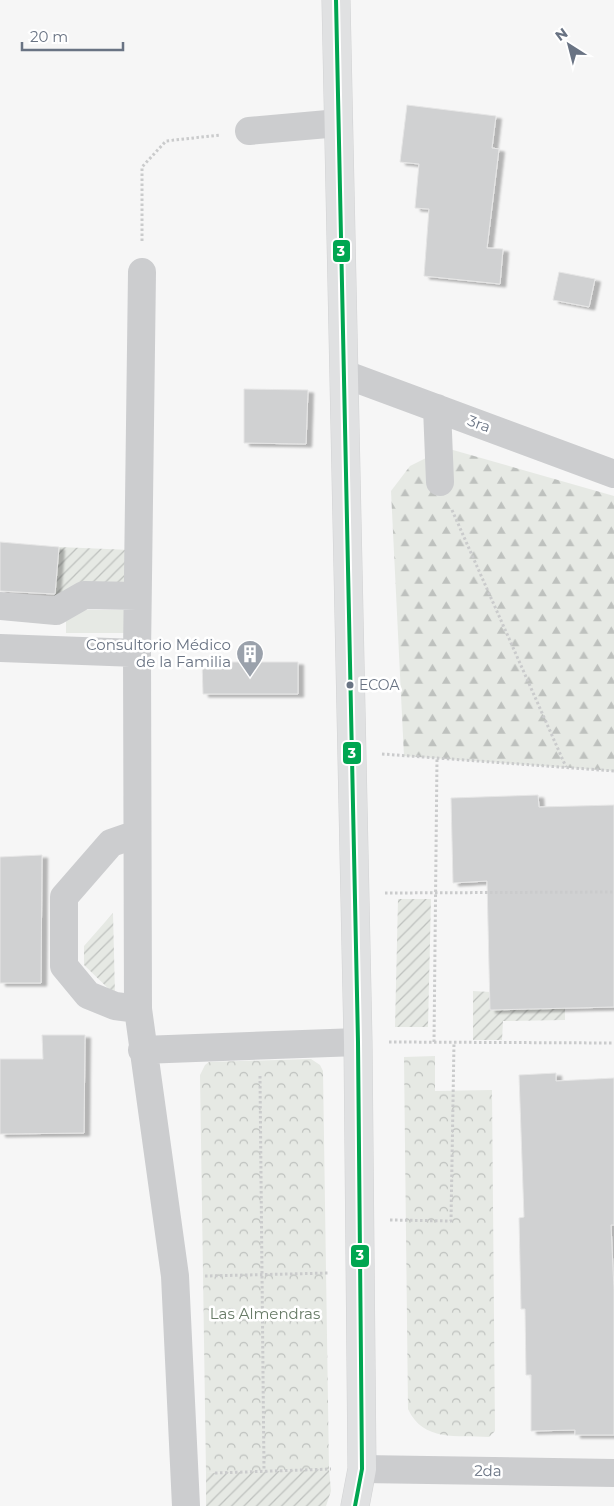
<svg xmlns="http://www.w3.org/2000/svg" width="614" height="1506" font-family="Montserrat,sans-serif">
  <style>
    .grass { fill: #e6e9e4 }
    .forest { fill: url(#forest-firs) }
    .park { fill: url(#park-crowns) }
    .garden { fill: url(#garden-furrows) }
    .building { fill: #d0d1d2; stroke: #e6e6e6; filter: url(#shadow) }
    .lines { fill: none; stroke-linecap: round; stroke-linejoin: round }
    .major-casing { stroke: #d2d3d4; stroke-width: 29 }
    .path { stroke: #cacbcc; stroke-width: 3; stroke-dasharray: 2.5 2.5; stroke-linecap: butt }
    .minor { stroke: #cccdcf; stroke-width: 28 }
    .major { stroke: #e0e1e2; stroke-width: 28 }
    .bus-1-casing { stroke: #fff; stroke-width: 8 }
    .bus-1 { stroke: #00a651; stroke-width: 4 }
    .bus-dot { fill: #697383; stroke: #fff; stroke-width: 2 }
    .labels { text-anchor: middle; stroke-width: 5; stroke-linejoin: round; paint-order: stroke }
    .bus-label { font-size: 14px; fill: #697383; stroke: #fff; text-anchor: start }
    .street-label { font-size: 15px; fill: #697383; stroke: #fff }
    .poi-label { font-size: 15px; fill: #697383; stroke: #fff; text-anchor: end }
    .park-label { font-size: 15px; fill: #687b67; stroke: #fff }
    .line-badge { stroke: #fff; stroke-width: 2 }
    .badge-label { font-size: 14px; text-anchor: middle; font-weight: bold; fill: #fff }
  </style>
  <defs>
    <pattern id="forest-firs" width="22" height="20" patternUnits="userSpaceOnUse" patternTransform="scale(1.25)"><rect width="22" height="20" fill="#e6e9e4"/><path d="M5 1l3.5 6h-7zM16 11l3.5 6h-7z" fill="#bec1be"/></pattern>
    <pattern id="park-crowns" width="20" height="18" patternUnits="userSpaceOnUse" patternTransform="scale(1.25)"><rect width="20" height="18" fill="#e6e9e4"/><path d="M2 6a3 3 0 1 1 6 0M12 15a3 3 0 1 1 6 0" fill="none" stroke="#bec1be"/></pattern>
    <pattern id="garden-furrows" width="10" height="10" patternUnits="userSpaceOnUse" patternTransform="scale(1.25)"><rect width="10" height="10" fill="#e6e9e4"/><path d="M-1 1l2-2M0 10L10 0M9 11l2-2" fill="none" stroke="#bec1be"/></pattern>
    <filter id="shadow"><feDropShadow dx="5.5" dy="3" stdDeviation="1" flood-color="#0004"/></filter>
  </defs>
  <rect width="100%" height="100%" fill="#f6f6f6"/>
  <!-- grass -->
  <path class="grass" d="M66,610H128V633H66Z"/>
  <!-- forest -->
  <path class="forest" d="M446,448L614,496V771L404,756L391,491L410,466Z"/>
  <!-- park -->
  <path class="park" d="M435,1056V1091L492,1090L495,1431L489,1437C457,1435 423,1442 408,1409L404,1057Z
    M311,1059L320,1065L323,1071L329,1469L206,1473L200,1075L205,1065L209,1062Z"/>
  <!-- garden -->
  <path class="garden" d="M59,547L131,550L129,583L54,597Z
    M398,899H431L428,1027H395Z
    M113,913L115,995L84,965V946Z
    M473,991L490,992V1010L565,1008V1020L503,1021L502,1040H473Z
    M329,1469L331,1491L326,1506H206V1473Z"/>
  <!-- building -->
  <path class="building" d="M407,105L496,116L492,148L499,149L487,248L503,249L500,284L424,276L429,209L415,208L419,164L400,162Z
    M559,272L595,279L589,307L553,300Z
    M244,389L308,390L306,444L244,443Z
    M0,542L59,547L55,594L0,591Z
    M202,662H298V694H203Z
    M538,795L539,807L614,805V1007L490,1010L487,881L453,883L451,798Z
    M42,855L41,983H0V857Z
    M42,1035H85L84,1133L0,1134V1059H43Z
    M556,1073V1081L614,1078V1225H611L614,1290V1435H575V1430L531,1431V1375H526L525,1309H521L519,1218L524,1217L519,1075Z"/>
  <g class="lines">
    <defs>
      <path id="major" d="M336,0L358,1042L362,1469L355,1506"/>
    </defs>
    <!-- major casing -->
    <use href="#major" class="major-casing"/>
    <!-- path -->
    <path class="path" d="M142,241V167L166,141L220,135
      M452,510L566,767
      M382,754L614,771
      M385,893L614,892
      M389,1042L614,1043
      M434,1042L437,758
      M260,1076L264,1471
      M390,1220L451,1221L454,1042
      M205,1276L329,1273
      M215,1473L331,1469"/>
    <!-- minor -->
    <path class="minor" d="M249,131L339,123
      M142,272L137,653L138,1009L175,1276L186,1506
      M344,374L614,474
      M437,408L440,482
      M0,606L56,611L84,595L137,596
      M0,648L137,653
      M137,834L111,843L64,897V966L88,995L115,1006L138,1009
      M142,1050L358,1042
      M362,1469L614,1473"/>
    <!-- major -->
    <use href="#major" class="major"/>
    <defs>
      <path id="bus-1" d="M336,0L358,1042L362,1469L355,1506"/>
    </defs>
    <!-- bus-1 casing -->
    <use href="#bus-1" class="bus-1-casing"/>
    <!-- bus-1 -->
    <use href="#bus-1" class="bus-1"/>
  </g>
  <!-- icons -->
  <defs>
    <symbol id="building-pin" viewBox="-11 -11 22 30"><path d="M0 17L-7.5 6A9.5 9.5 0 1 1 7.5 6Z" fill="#9aa1ab" stroke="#fff"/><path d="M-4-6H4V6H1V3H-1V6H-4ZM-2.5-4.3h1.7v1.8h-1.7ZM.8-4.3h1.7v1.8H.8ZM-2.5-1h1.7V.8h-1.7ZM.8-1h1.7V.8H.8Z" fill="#fff"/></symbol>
  </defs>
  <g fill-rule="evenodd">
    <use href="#building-pin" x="234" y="638" width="32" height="43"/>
  </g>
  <!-- markers -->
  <circle class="bus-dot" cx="350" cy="685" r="4.5"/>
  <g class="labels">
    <!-- bus labels -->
    <g class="bus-label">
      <text x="359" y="690">ECOA</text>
    </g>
    <!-- street labels -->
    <g class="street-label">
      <text transform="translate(479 424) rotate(20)" y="5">3ra</text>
      <text transform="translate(488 1471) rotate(1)" y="5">2da</text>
    </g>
    <!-- poi labels -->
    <g class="poi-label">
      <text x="231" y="650">Consultorio Médico<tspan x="231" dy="17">de la Familia</tspan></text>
    </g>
    <!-- park labels -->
    <g class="park-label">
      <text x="265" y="1319">Las Almendras</text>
    </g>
  </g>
  <g class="line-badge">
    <rect x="332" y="239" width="19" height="24" rx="5" fill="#00a651"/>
    <rect x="342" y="741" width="20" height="24" rx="5" fill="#00a651"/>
    <rect x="350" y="1244" width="20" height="24" rx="5" fill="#00a651"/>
  </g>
  <g class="badge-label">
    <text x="341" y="256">3</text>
    <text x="352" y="758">3</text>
    <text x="360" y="1260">3</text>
  </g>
  <!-- north arrow -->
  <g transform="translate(569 45) rotate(324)" stroke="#ffffff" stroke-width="4" paint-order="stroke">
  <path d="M0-4L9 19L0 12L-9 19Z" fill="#697383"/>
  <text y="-8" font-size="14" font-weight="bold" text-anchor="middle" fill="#697383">N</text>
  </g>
  <!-- scale -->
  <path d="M22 42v8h101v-8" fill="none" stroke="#697383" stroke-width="2.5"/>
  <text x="30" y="42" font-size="15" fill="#697383" stroke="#ffffff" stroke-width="4" paint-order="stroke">20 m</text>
</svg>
